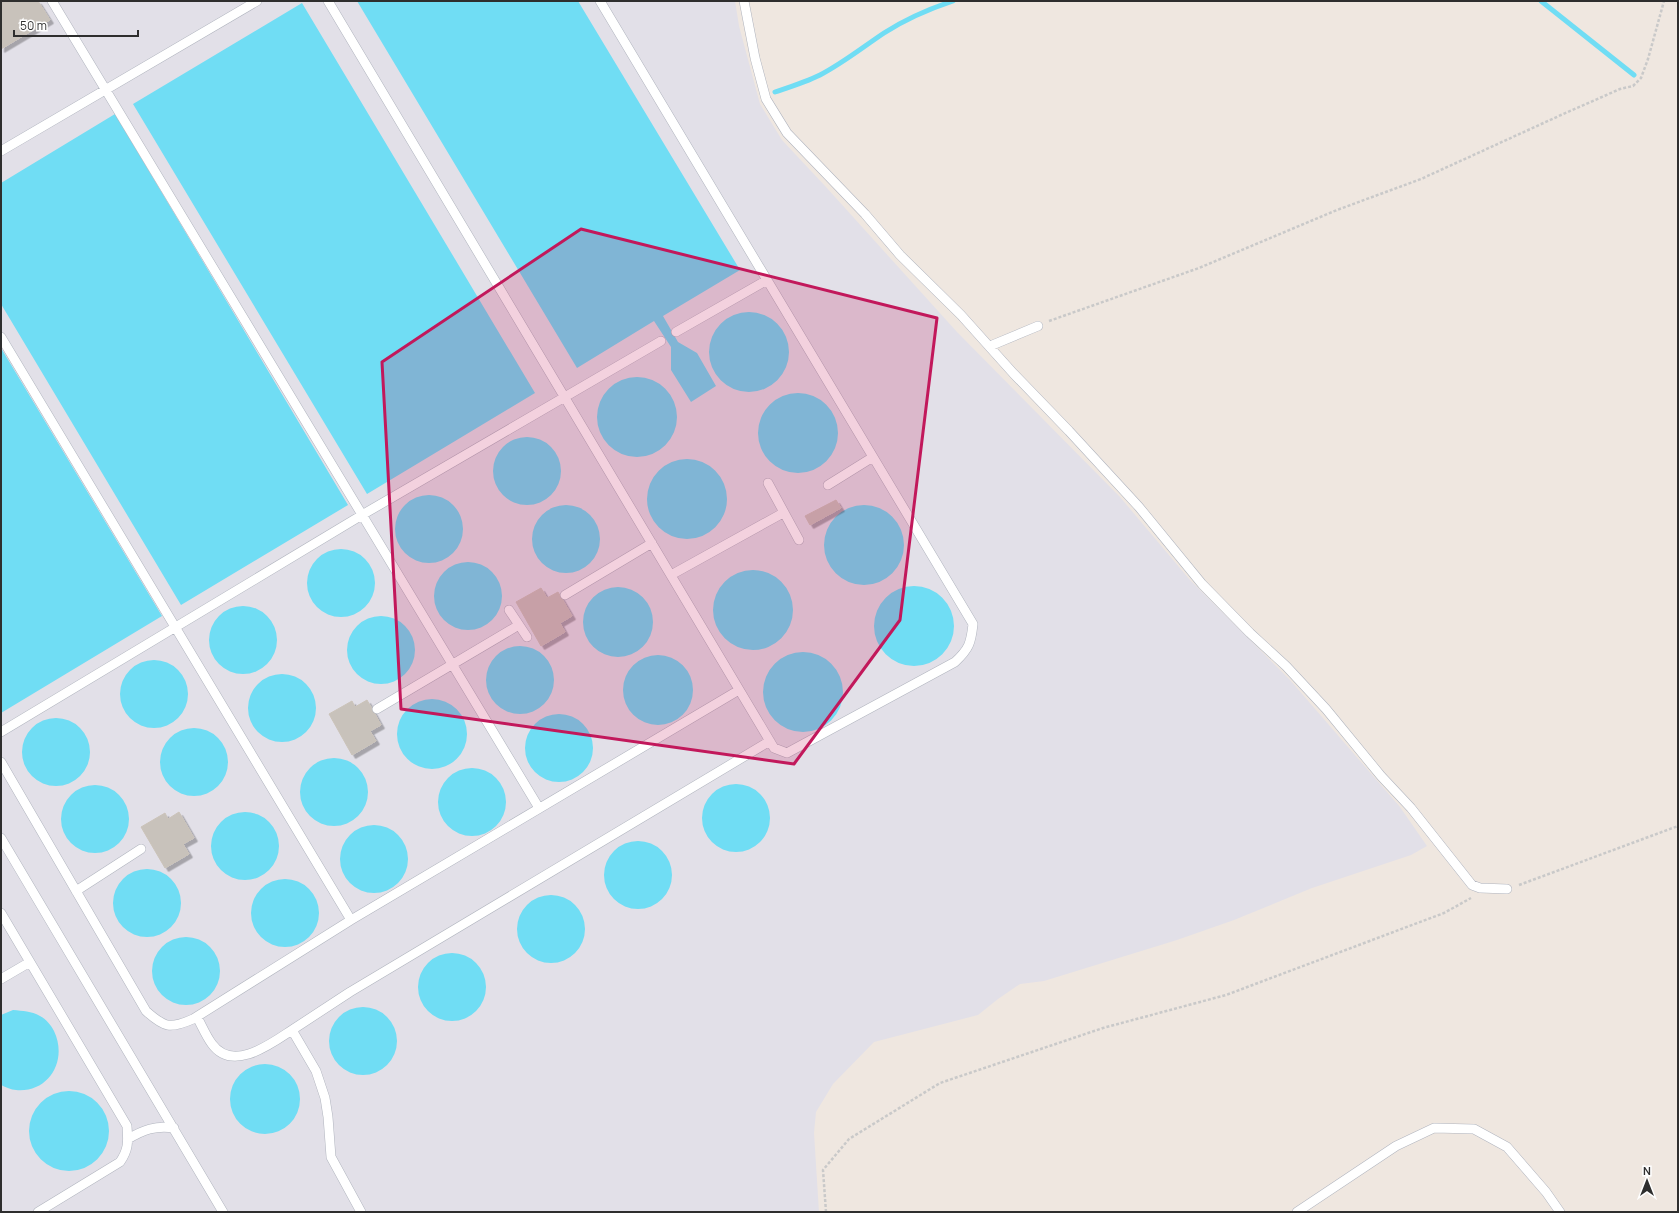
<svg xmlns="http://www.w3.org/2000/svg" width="1679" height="1213" font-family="Manrope,sans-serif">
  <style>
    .industrial { fill: #e2e0e8 }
    .water { fill: #70ddf4 }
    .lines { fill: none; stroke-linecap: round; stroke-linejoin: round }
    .stream { stroke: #70ddf4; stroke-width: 5 }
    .building { fill: #c8c2bb; stroke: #cbc3b9; filter: url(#shadow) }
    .lane-casing { stroke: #b0b4be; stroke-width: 10 }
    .path { stroke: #c9c9c9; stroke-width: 2.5; stroke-dasharray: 3 2; stroke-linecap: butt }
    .lane { stroke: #fff; stroke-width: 9 }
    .marked { fill: #c2185b; fill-opacity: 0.2; stroke: #c2185b; stroke-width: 3; stroke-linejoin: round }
  </style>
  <defs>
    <filter id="shadow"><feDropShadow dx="3.5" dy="3.5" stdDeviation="0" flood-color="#0004"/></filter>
  </defs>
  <rect width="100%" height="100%" fill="#efe7e0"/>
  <!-- industrial -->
  <path class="industrial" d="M1,1H735L739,26L760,104L782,140L826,187L957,332L1120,497L1190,580L1290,680L1400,807L1427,846L1411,855L1312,888L1234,920L1177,940L1044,981L1020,984L998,999L978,1015L874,1042L833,1084L816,1112L814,1133L819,1212H1Z"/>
  <!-- water -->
  <path class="water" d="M357,1H578L740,270L663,316L678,342L697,353L716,386L691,402L671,370V347L654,321L577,368Z
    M302,3L535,393L367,494L133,104Z
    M115,114L348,505L181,605L1,304V183Z
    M709 352a40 40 0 1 1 80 0a40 40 0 1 1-80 0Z
    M1,348L162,616L1,713Z
    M597 417a40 40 0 1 1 80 0a40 40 0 1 1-80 0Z
    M758 433a40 40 0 1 1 80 0a40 40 0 1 1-80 0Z
    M493 471a34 34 0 1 1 68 0a34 34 0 1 1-68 0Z
    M647 499a40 40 0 1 1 80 0a40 40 0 1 1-80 0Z
    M395 529a34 34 0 1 1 68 0a34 34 0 1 1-68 0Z
    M532 539a34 34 0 1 1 68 0a34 34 0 1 1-68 0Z
    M824 545a40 40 0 1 1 80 0a40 40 0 1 1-80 0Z
    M307 583a34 34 0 1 1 68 0a34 34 0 1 1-68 0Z
    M434 596a34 34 0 1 1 68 0a34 34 0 1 1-68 0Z
    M713 610a40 40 0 1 1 80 0a40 40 0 1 1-80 0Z
    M874 626a40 40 0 1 1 80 0a40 40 0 1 1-80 0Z
    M583 622a35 35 0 1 1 70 0a35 35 0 1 1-70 0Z
    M209 640a34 34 0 1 1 68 0a34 34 0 1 1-68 0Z
    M347 650a34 34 0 1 1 68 0a34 34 0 1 1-68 0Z
    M486 680a34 34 0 1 1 68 0a34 34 0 1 1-68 0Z
    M763 692a40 40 0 1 1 80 0a40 40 0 1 1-80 0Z
    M623 690a35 35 0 1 1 70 0a35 35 0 1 1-70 0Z
    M120 694a34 34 0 1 1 68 0a34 34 0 1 1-68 0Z
    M248 708a34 34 0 1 1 68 0a34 34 0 1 1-68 0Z
    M397 734a35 35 0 1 1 70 0a35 35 0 1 1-70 0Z
    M525 748a34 34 0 1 1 68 0a34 34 0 1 1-68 0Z
    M22 752a34 34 0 1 1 68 0a34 34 0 1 1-68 0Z
    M160 762a34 34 0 1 1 68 0a34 34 0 1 1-68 0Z
    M300 792a34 34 0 1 1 68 0a34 34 0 1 1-68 0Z
    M438 802a34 34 0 1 1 68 0a34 34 0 1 1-68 0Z
    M702 818a34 34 0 1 1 68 0a34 34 0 1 1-68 0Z
    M61 819a34 34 0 1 1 68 0a34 34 0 1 1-68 0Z
    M211 846a34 34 0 1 1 68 0a34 34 0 1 1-68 0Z
    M340 859a34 34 0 1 1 68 0a34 34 0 1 1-68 0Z
    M604 875a34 34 0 1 1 68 0a34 34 0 1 1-68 0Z
    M113 903a34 34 0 1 1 68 0a34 34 0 1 1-68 0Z
    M251 913a34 34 0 1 1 68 0a34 34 0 1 1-68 0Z
    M517 929a34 34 0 1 1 68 0a34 34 0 1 1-68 0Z
    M152 971a34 34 0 1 1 68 0a34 34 0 1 1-68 0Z
    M418 987a34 34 0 1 1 68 0a34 34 0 1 1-68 0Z
    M329 1041a34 34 0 1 1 68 0a34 34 0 1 1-68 0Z
    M13,1010C23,1011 31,1011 40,1016C46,1019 51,1025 54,1031C68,1060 49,1093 16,1090C11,1090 6,1087 1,1085V1015Z
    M230 1099a35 35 0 1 1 70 0a35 35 0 1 1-70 0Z
    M29 1131a40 40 0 1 1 80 0a40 40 0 1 1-80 0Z"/>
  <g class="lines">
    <!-- stream -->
    <path class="stream" d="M1541,1L1634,75
      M775,92C790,87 806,82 820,75C843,63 863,47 884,33C906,19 929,9 953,1"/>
  </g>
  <!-- building -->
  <path class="building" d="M1,1H38L50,20L1,49Z
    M836,500L841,508L810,525L805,516Z
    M541,588L547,598L558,592L572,616L560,623L565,632L541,646L516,602Z
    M367,700L381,725L370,731L376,741L352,755L329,714L352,701L355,707Z
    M179,812L194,838L183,844L189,854L165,868L141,827L165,813L168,819Z"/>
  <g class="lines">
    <defs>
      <path id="lane" d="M52,1L539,808
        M328,1L774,748L787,753L955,662C969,649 971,643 973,624L600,1
        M744,1L755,58L766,99L787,133L865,214L900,255L961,315L1013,373L1069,431L1139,507L1202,584L1250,633L1286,666L1326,709L1381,776L1411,808L1472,885L1480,888L1507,889
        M1,151L257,1
        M676,332L767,280
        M1,337L351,920L739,690
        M990,346L1038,326
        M768,483L799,540
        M828,485L873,457
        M671,575L783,513
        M565,595L652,543
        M509,610L527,637
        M377,709L519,625
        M1,732L362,515L661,341
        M1,762L146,1011C165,1028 170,1029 193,1019L351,920
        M1,838L223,1212
        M76,891L141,849
        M1,913L127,1126C128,1141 129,1149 120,1162L38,1212
        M1,979L30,962
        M197,1017C202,1026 206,1036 212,1044C233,1073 272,1043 292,1030L316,1071L325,1098L328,1117L331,1157L361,1212
        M292,1030L350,992L770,741
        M128,1139C143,1130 156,1125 174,1128
        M1297,1212L1396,1146L1434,1128L1474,1129L1507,1147L1546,1192L1560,1212"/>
    </defs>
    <!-- lane casing -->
    <use href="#lane" class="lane-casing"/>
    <!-- path -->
    <path class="path" d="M1049,321L1199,268L1337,210L1421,179L1561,115L1620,89L1633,86L1641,78L1648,59L1664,1
      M1519,885L1678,826
      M826,1212L823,1170L849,1139L940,1083L1103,1028L1226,995L1444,913L1471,898"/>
    <!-- lane -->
    <use href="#lane" class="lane"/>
  </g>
  <!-- marked area -->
  <path class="marked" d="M581,229L937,318L900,620L794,764L401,709L382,362Z"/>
  <!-- border -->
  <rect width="1679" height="1213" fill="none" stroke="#2e2e2e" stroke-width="4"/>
  <!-- north arrow -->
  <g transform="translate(1647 1181)" stroke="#ffffff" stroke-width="3" paint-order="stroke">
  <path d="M0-3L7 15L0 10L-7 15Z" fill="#2e2e2e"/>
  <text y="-6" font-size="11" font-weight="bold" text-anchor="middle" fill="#2e2e2e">N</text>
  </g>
  <!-- scale -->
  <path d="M14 30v6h124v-6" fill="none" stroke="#2e2e2e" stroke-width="2"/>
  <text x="20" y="30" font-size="12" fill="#2e2e2e" stroke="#ffffff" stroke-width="3" paint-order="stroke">50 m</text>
</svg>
